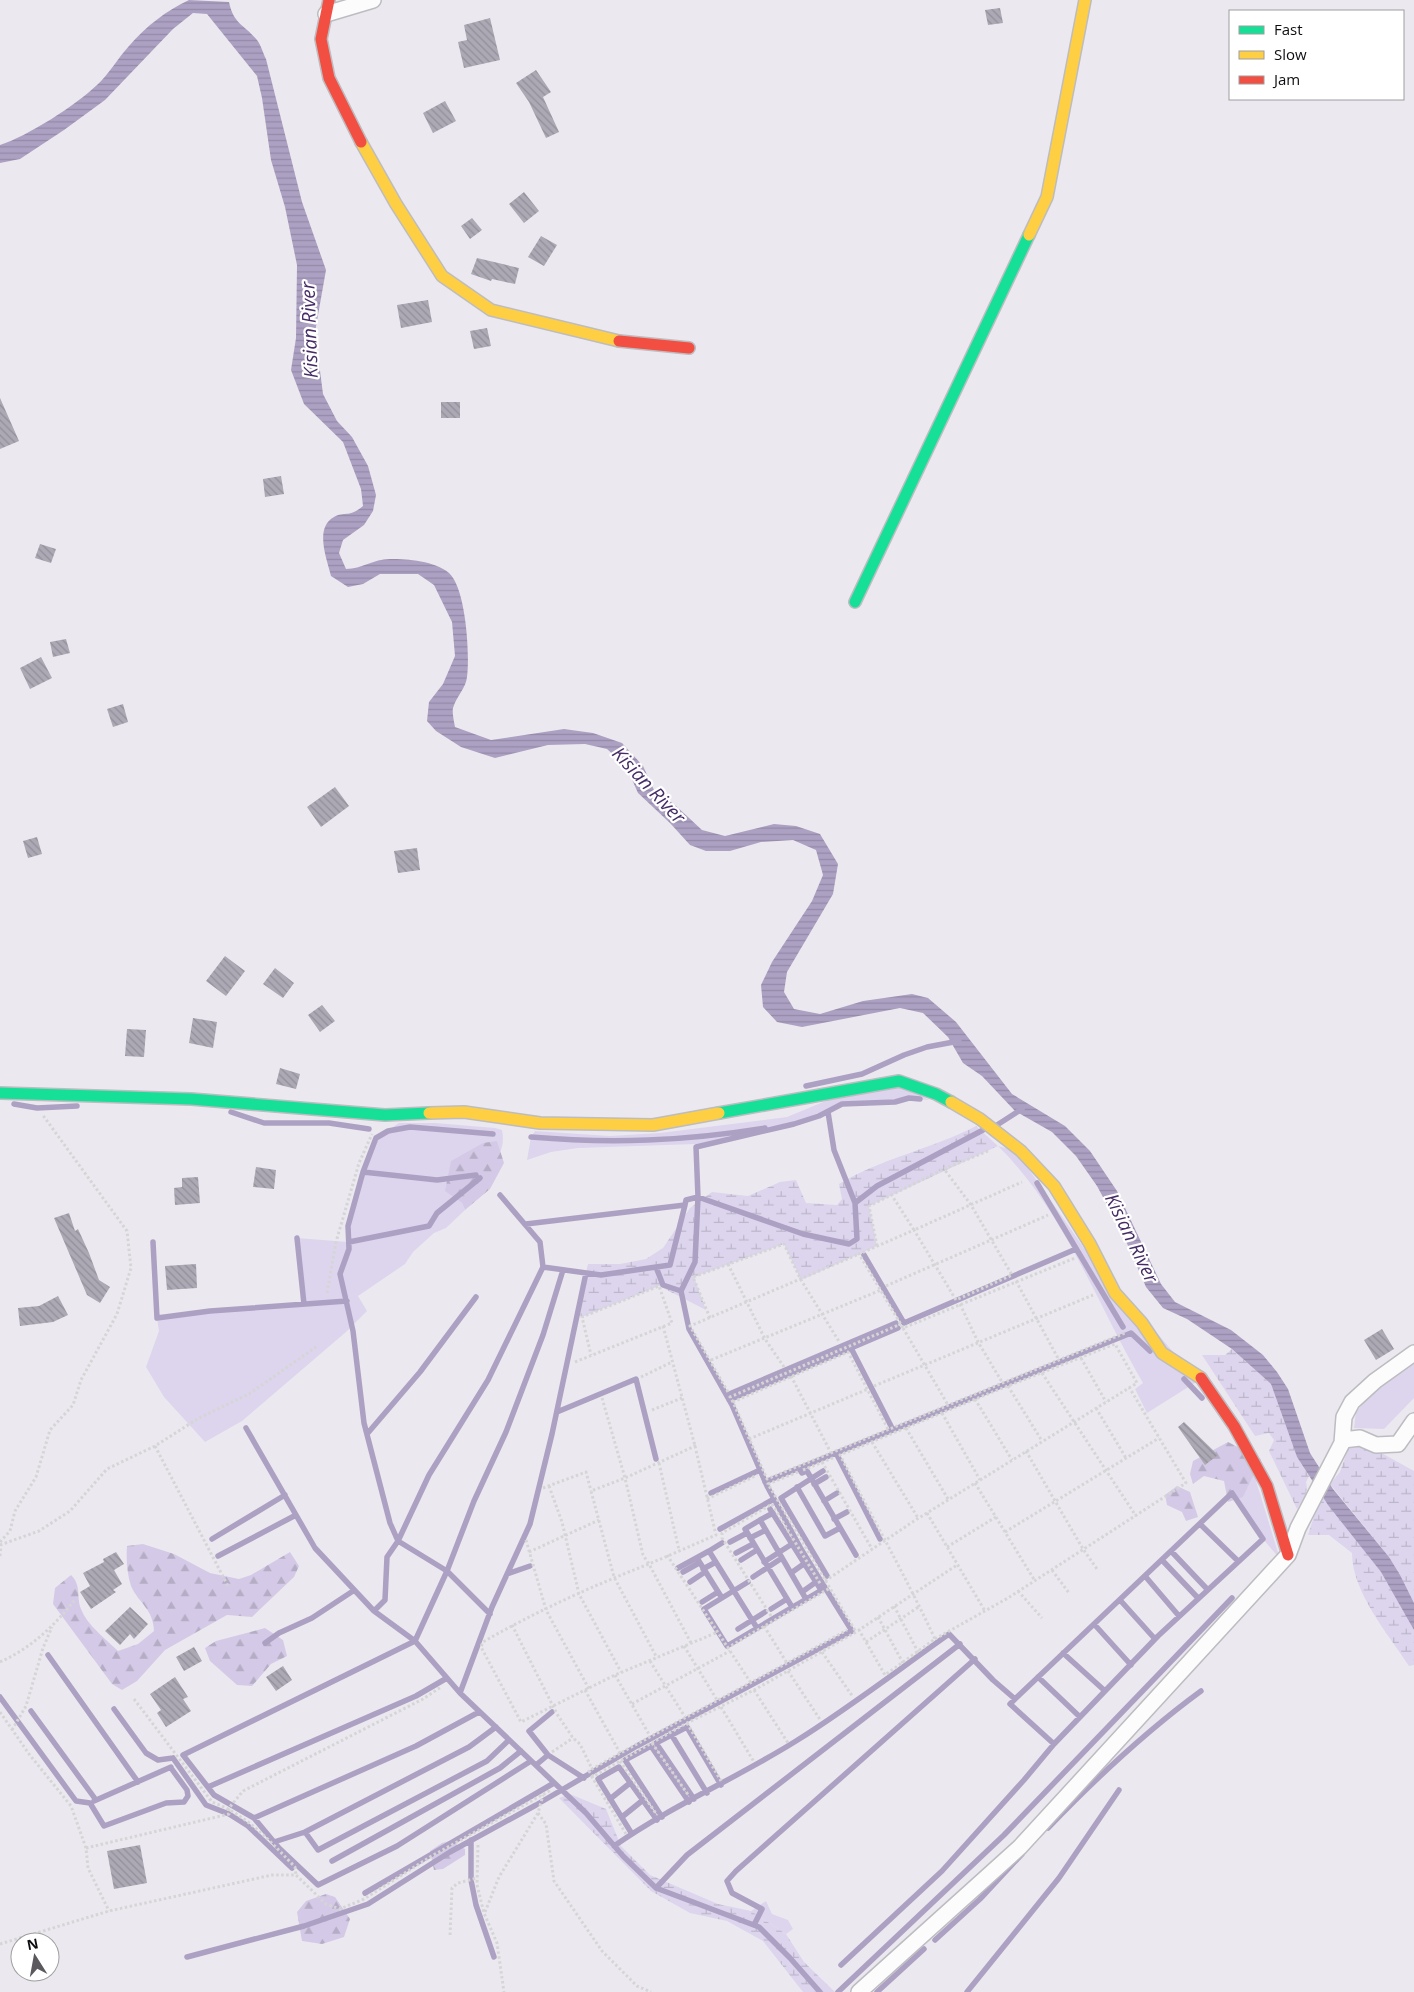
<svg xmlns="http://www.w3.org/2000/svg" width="1414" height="1992" font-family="'Open Sans',sans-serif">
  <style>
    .grass { fill: #ddd5ed }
    .forest { fill: url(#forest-firs) }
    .wetland { fill: url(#wetland-marsh) }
    .water { fill: url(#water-rules) }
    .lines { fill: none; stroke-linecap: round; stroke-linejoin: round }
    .stream { stroke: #ada1c3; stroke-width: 5.5 }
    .building { fill: url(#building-back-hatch) }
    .street-casing { stroke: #bdbcc0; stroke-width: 18 }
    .fast-casing { stroke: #bdbcc0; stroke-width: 14 }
    .slow-casing { stroke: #bdbcc0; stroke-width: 14 }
    .jam-casing { stroke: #bdbcc0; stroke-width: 14 }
    .path { stroke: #d5d5d6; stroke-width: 3; stroke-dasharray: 2.5 2.5; stroke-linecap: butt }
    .street { stroke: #fcfcfd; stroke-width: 15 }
    .fast { stroke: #16e098; stroke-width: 11 }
    .slow { stroke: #ffcf43; stroke-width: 11 }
    .jam { stroke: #f24e42; stroke-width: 11 }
    .labels { text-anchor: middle; stroke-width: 4.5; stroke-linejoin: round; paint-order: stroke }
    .water-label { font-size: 19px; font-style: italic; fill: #452c66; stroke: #fff }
  </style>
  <defs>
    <pattern id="forest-firs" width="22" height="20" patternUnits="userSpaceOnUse" patternTransform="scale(1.25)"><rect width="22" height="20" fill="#d4cae7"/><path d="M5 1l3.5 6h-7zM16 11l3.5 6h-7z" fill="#b5acc5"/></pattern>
    <pattern id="wetland-marsh" width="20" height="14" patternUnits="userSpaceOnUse" patternTransform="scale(1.25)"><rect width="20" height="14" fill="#ddd5ed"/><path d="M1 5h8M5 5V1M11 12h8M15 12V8" fill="none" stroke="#bcb6ca"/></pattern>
    <pattern id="water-rules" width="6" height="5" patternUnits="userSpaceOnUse" patternTransform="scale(1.25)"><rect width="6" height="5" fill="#ada1c3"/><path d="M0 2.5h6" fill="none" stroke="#9489a6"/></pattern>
    <pattern id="building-back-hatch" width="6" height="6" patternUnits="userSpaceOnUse" patternTransform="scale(1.25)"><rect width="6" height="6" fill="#aca8b4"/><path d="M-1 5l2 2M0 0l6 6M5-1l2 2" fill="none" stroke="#938f9a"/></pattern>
  </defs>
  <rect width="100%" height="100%" fill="#ebe9ef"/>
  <!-- grass -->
  <path class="grass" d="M900,1085L929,1100L909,1098L895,1102L842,1104L819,1116L770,1131L696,1144L578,1148L551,1152L527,1160L531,1137L535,1131L610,1136L660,1133L787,1117L828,1100Z
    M399,1123H435L495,1128L502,1130C509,1163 475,1179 451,1195L462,1203L465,1210L446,1228L434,1233L413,1252L405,1264L358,1296L367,1311L346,1332L242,1421L205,1442L164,1397L146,1367L159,1331L157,1318L304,1304L297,1238L348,1242V1226L363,1172L376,1138Z
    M998,1146L1016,1151L1084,1248L1198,1381L1147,1413L1135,1389L1143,1383C1097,1304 1064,1211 998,1146Z
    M1414,1361V1398L1384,1429L1354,1428L1356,1412L1374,1391Z
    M1253,1471L1280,1559L1263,1539L1231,1491Z
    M766,1901L772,1914L788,1920L793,1929L786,1934L751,1911Z"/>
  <!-- forest -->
  <path class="forest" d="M497,1141L504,1163L490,1189L465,1210L462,1203L445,1191L451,1161L483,1143Z
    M1228,1442L1261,1459L1243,1497L1228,1502L1224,1481L1204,1476L1193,1484L1190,1474L1193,1461Z
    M1177,1486L1190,1492L1198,1517L1186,1521L1182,1512L1167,1505L1165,1495Z
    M143,1544L174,1554L210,1573L239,1579L251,1575L290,1552L299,1566L294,1577L252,1617L227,1615L165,1650L137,1681L122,1690L112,1684L53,1604L55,1588L71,1575C82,1586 76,1596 81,1609C87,1625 106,1639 118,1651L138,1644L154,1631C153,1608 139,1604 131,1586C127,1574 126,1558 127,1546Z
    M265,1628L283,1640L287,1656L271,1664L252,1686L237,1685L210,1661L205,1648L216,1641Z
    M450,1841L465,1849V1855L443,1869L434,1870L430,1851L442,1843Z
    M326,1894L335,1897L350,1919L344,1937L322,1944L302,1941L297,1912L306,1901Z"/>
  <!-- wetland -->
  <path class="wetland" d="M976,1126L998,1146L869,1206L877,1246L801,1280L784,1244L694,1277L706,1310L659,1286L582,1317L576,1314L588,1264H620L646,1259L663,1248L690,1208L712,1192L748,1196L780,1182L796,1180L806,1203L837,1205L842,1199L839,1184C882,1158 932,1149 976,1126Z
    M1232,1349L1271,1384L1297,1457L1309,1476L1306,1482C1309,1492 1303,1500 1297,1509L1269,1451L1274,1440L1269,1433L1255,1436L1202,1355H1225Z
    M1350,1443L1378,1451L1414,1471V1603L1389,1557L1330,1484L1340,1472Z
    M1323,1496L1381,1572L1404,1610L1414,1630V1665L1409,1666C1388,1634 1352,1592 1352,1553L1329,1535H1308L1318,1504Z
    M570,1794L606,1809L621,1846L650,1875L718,1904L751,1911L786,1934L804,1962L835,1992H803L763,1941L727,1921L690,1913L651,1891L559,1798Z"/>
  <!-- water -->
  <path class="water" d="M189,0L229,2C234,25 244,24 257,40C261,45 263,53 266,59L302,202L326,270L315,332L323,394L337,421L352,437L368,466L376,495L373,511L364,525L343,540L339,553L346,569C362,569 373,559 390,559C408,559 435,561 449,573C466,588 470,655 467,677C466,688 456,697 453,708C452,713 454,721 455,727L491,740L564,729L593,733L622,743L643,766L654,790L675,805L702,830L725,836L774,824L796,826L820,834L838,864L833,894L787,972L784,992L794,1009L820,1014L863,1001L912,994L928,998L956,1022L1012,1094L1065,1126L1090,1151L1117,1191L1161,1284L1175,1302L1231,1330L1263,1355L1277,1372L1288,1389L1310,1453L1333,1489L1389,1557L1400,1575L1414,1603V1630L1381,1572L1328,1505L1297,1457L1271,1384L1232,1349L1187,1319L1163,1308L1146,1287L1122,1232L1097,1186L1076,1156L1052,1132L1015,1111L982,1076L963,1063L948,1037L923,1013L900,1008L802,1027L777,1022L763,1007L761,985L772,962L812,901L823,875L816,850L793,840L761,842L730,851H706L690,845L670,823L638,793L626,766L607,749L585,744L548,745L495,758L461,747L436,731L427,721L429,702L443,684L455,656L452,622L434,585L418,574H380L363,584L348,587L331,576C327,559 314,528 334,517C345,511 349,518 363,506L361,489L343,442L304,404L291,370L296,338L297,265L285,207L271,160L262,98L257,76L207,14L193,13L173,29L105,100L64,130L20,159L0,163V145C28,136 76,105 97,85C109,74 118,58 129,46C146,26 166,11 189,0Z"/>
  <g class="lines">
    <!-- stream -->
    <path class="stream" d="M806,1086L862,1074L904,1055L927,1047L959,1041
      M14,1104L37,1108L77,1106
      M231,1112L264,1123H329L369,1129
      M828,1112L834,1150L855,1203
      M997,1125L1022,1109
      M531,1137C612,1144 684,1141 765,1128
      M363,1172L437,1180L476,1175
      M1037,1183L1123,1327
      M526,1224L685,1205L686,1200L698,1197L803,1234L849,1244L857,1239L855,1203L877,1186L983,1130
      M297,1238L304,1304
      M153,1242L157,1318L210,1311L347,1301
      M349,1242L429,1226L437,1213L480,1178
      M864,1255L904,1323L1076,1249
      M543,1267L601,1275L670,1265L685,1205
      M656,1267L663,1285L681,1291
      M851,1348L891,1426
      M1184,1379L1202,1398
      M727,1395L896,1323
      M729,1400L898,1328
      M557,1412L636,1379L656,1459
      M246,1428L315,1548L374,1611L415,1641L460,1693L586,1813L623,1856L656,1888L759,1927L790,1958L820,1992
      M367,1434L420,1372L476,1297
      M836,1453L880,1539
      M799,1468L802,1473L807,1471L856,1555
      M823,1471L781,1498L827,1576
      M765,1482L1131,1333L1150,1351
      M814,1484L826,1477
      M797,1487L825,1536L840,1528
      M711,1493L760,1470
      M824,1501L837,1493
      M770,1509L821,1590
      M773,1513L760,1520L806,1599
      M834,1519L847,1512
      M760,1520L745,1529L792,1607
      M1200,1524L1238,1561
      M720,1529L774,1499
      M750,1538L766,1530
      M212,1539L285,1495
      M730,1542L747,1533
      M709,1551L722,1543
      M1171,1551L1207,1589
      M736,1553L753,1544
      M218,1556L296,1515
      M697,1558L722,1598
      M741,1560L757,1550
      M1162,1560L1198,1598
      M764,1562L792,1544
      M678,1568L709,1551L757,1628
      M703,1569L716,1562
      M683,1572L699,1563
      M791,1573L805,1563
      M507,1574L530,1566
      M1145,1576L1179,1616
      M753,1577L782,1558
      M690,1582L705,1572
      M748,1582L704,1609L727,1646L825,1588
      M802,1592L816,1582
      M1120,1600L1155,1639
      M702,1602L718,1592
      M771,1609L787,1599
      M374,1611L385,1600L387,1557L398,1541L390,1523L364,1423L353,1331L340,1274L349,1249L348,1226L363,1172L376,1138L388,1131L410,1127L493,1134
      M490,1614L447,1571L398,1541L429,1475L488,1380L543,1267L540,1242L500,1195
      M1094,1624L1131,1665
      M738,1629L765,1612
      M265,1643L279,1633L312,1618L353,1591
      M1063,1653L1105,1691
      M48,1655L138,1782
      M1038,1677L1080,1717
      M460,1693L492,1607L530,1524L552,1434L586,1273
      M0,1697L76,1801L90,1803L104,1826L166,1803L184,1802L188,1796L187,1790L171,1768
      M114,1709L146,1753L158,1760L173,1758
      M31,1711L96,1800
      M479,1712L416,1746L254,1818L214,1795L183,1755L415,1641L447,1571L474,1501L506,1432L543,1335L563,1270
      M671,1734L707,1793
      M548,1755L584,1778
      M173,1758L206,1805L229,1814L248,1826L292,1868
      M536,1765L548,1755L529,1731L552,1712
      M208,1787L416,1696L447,1678
      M610,1799L630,1783
      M694,1799L656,1743L687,1727L721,1785
      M94,1801L171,1767
      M622,1817L643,1800
      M662,1817L625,1760L651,1746L689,1802
      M254,1818L279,1848L318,1885L397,1846L531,1761
      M1048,1828C1096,1778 1145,1732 1201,1691
      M305,1832L318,1850L487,1761L509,1740
      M632,1834L598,1779L619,1767L657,1820
      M471,1840V1880L476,1905L494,1957
      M274,1842L305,1832L469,1747L496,1727
      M614,1846C671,1806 737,1778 796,1741C849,1708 898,1670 949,1634L993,1680L1015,1699L1010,1704L1054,1744
      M332,1861L500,1768L521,1751
      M656,1888L687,1855L960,1644
      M365,1893L554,1783
      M754,1925L762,1909L732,1893L727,1881L736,1871L975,1659
      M935,1940L980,1899L1022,1854
      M187,1957L304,1926L368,1904L450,1852L536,1805L637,1746L852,1631L801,1549L767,1486L732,1405L689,1329L681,1291L695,1262L698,1197L696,1147L794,1124L819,1116L842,1104L895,1102L909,1098L920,1099
      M841,1965L942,1871L1024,1780L1054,1744L1158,1636L1263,1539L1232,1493L1015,1699
      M838,1992L1004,1835L1232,1598
      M877,1992L924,1949
      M967,1992L1059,1878L1119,1790"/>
  </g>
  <!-- building -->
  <path class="building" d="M1000,8L1003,23L988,25L985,10Z
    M490,18L500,60L464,68L458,42L467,40L464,25Z
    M536,70L551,92L543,97L559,132L546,138L529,102L516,83Z
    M445,101L456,121L433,133L423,113Z
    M524,192L539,211L524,223L509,204Z
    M472,218L482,230L470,239L461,226Z
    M541,236L557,245L544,266L528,257Z
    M477,258L519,268L515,284L492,279L491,281L471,274Z
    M428,300L432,322L401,328L397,305Z
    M487,328L491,346L474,349L470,331Z
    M0,398L19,441L0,449Z
    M441,402H460V418H441Z
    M281,476L284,494L265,497L263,479Z
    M40,544L56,549L51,563L35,558Z
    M66,639L70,653L53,657L50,642Z
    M41,657L52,678L30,689L20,668Z
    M123,704L128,722L113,727L107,709Z
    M335,787L349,806L321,827L307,807Z
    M37,837L42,854L28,858L23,841Z
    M417,848L420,870L398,873L394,851Z
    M225,956L245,971L226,996L206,981Z
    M275,968L294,983L283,998L263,984Z
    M322,1005L335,1021L320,1032L308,1015Z
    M193,1018L217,1022L213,1048L189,1043Z
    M127,1029L146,1030L144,1057L125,1056Z
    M280,1068L300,1074L296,1089L276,1084Z
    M256,1167L276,1170L274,1189L253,1187Z
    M198,1177L200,1203L175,1205L174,1188L182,1187V1178Z
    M69,1213L75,1231L78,1229L89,1253L99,1280L110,1287L100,1303L87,1295L54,1218Z
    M196,1264L197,1288L167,1290L165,1266Z
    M58,1296L68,1315L53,1322L20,1326L18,1308L39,1306Z
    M1382,1329L1394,1349L1376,1360L1364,1340Z
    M1184,1422L1218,1455L1205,1465L1178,1427Z
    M116,1552L124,1564L114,1570L122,1584L113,1590L116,1592L91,1609L80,1592L90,1586L83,1573L104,1562L103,1559Z
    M130,1607L148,1624L134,1639L130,1634L120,1645L105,1631Z
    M194,1647L202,1661L184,1671L176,1657Z
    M283,1666L292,1680L276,1691L266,1677Z
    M175,1677L188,1697L183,1699L191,1711L166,1727L157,1713L161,1710L150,1694Z
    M140,1845L147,1883L114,1889L107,1851Z"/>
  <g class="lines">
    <defs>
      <path id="street" d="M326,14L373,0
        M1343,1440L1360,1438L1376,1445L1398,1444L1414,1421
        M859,1992L1020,1847L1288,1555L1298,1528L1342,1443L1344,1417L1352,1402L1375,1381L1414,1353"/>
      <path id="fast" d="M855,602L1029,235
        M0,1093L191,1099L385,1115L429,1113
        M719,1113L899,1081L936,1094L951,1102"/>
      <path id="slow" d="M361,142L396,204L442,276L491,310L619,341
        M1029,235L1047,197L1085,0
        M951,1102L980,1119L1021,1151L1054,1186L1090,1244L1115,1293L1142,1323L1162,1353L1201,1378
        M429,1113L464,1112L540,1123L653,1125L719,1113"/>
      <path id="jam" d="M329,0L321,39L329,78L361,142
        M619,341L689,348
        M1201,1378L1234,1426L1267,1486L1288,1555"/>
    </defs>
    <!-- street casing -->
    <use href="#street" class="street-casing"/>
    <!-- fast casing -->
    <use href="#fast" class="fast-casing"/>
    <!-- slow casing -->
    <use href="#slow" class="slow-casing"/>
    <!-- jam casing -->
    <use href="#jam" class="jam-casing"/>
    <!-- path -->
    <path class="path" d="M988,1151L944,1169L971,1205L1012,1275L956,1300L914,1230L859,1254L903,1328L1075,1258
      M891,1194L914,1230L1022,1182
      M877,1246L869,1206L944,1169
      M728,1264L765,1339L784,1367
      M1016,1281L1059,1360
      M886,1286L1048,1215
      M327,1293L336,1242L359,1163L372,1134
      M960,1304L978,1342L1002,1382
      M710,1318L693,1277L784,1244L801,1280L840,1343
      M663,1326L695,1446
      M903,1328L948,1405
      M1081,1358L1106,1402
      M711,1360L881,1290
      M575,1362L672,1323L659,1286L582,1317L591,1355
      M1042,1373L1136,1516
      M791,1376L831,1453
      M641,1377L672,1362
      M874,1386L1093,1295
      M1008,1386L1042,1441
      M728,1392L690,1326L859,1254
      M602,1398L625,1478L591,1491L614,1577L657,1658
      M975,1399L1012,1460
      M733,1402L730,1397L901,1324
      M1096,1408L1126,1458
      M652,1410L682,1398
      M942,1413L980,1480
      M906,1428L948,1499
      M888,1429L848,1352L733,1402L767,1479L1125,1333
      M749,1439L868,1389
      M872,1442L918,1518
      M155,1446L229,1588
      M695,1446L716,1535L649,1564L643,1555L625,1478Z
      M1026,1451L1083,1549L1097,1569
      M822,1462L872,1549
      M659,1463L679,1550
      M803,1470L835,1457
      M798,1472L768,1484L856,1632
      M975,1483L1035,1581
      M549,1486L562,1522L579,1594L621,1672
      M543,1488L586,1472L591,1491
      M707,1499L757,1475
      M927,1513L985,1611
      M1005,1532L1159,1438
      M526,1540L546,1610L589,1689
      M0,1542L10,1531L15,1511L36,1477L50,1430L73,1405L81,1380L117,1314L131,1268L127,1231L42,1114
      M0,1545L39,1531L70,1511L107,1469L155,1446L199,1418L249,1394L316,1347
      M947,1547L996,1517
      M529,1552L599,1520
      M667,1555L751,1683
      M0,1556L1,1545
      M1052,1570L1069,1593
      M825,1581L914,1521L1137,1383L1115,1344L990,1393L840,1455C872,1517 906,1577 935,1639L885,1675L859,1630
      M1018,1591L1042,1618
      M894,1606L918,1652
      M771,1616L722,1538V1533L772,1504L821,1585
      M878,1617L903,1663
      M512,1625L557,1714L573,1738L580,1744L592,1769
      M764,1626L787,1663
      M935,1639L1008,1598L1186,1483L1129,1387
      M866,1642L920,1606
      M691,1643L649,1564C592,1586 535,1612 483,1642L481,1647L521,1722L615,1675L718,1632
      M684,1646L717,1700
      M727,1648L830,1588
      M822,1652L853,1697
      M650,1661L685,1717
      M0,1662C31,1648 53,1627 74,1601
      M788,1671L821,1721
      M615,1675L650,1736
      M585,1690L620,1753
      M754,1690L788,1743
      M134,1699L212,1802C247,1815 270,1841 295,1867L296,1875
      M632,1704L730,1651
      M721,1707L754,1762
      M0,1712L29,1754L71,1806L86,1848L88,1868L109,1911
      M687,1723L721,1781
      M12,1730L26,1706L43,1648L52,1627
      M652,1743L689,1796
      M552,1752L573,1738
      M620,1761L657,1815
      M593,1777L589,1771L592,1769C677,1721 763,1677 847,1630
      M538,1813L546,1824L554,1881L602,1951L637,1986L651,1992
      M626,1834L592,1777L685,1724L756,1689L856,1632L957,1565
      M478,1845L477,1885L484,1913L497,1943L504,1992
      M86,1848L229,1814V1808L243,1791L423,1699L441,1687
      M485,1912L499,1877L538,1813L543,1795
      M450,1935L452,1888L458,1883L477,1878
      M0,1944L109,1911L272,1875H296L326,1904L340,1909L364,1899L430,1857L551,1790"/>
    <!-- street -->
    <use href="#street" class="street"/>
    <!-- fast -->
    <use href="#fast" class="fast"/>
    <!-- slow -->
    <use href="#slow" class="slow"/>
    <!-- jam -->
    <use href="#jam" class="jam"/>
  </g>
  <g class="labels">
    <!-- water labels -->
    <g class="water-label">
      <text transform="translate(309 330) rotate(-92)" y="7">Kisian River</text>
      <text transform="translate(649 785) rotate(47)" y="7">Kisian River</text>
      <text transform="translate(1132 1238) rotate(64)" y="7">Kisian River</text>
    </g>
  </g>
  <!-- legend -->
  <rect x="1229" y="10" width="175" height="90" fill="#ffffff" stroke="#9f9e9f"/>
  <rect x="1239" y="26" width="25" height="8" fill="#16e098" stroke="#9f9e9f"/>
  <text x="1274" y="35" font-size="15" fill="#0e0c10">Fast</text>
  <rect x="1239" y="51" width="25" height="8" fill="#ffcf43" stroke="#9f9e9f"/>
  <text x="1274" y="60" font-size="15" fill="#0e0c10">Slow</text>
  <rect x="1239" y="76" width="25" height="8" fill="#f24e42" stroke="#9f9e9f"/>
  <text x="1274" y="85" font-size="15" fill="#0e0c10">Jam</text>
  <!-- north arrow -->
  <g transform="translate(35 1957) rotate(349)"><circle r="24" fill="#ffffff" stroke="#9f9e9f"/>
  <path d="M0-4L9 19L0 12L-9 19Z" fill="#5b595e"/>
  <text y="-8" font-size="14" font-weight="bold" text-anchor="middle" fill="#0e0c10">N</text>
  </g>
</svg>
